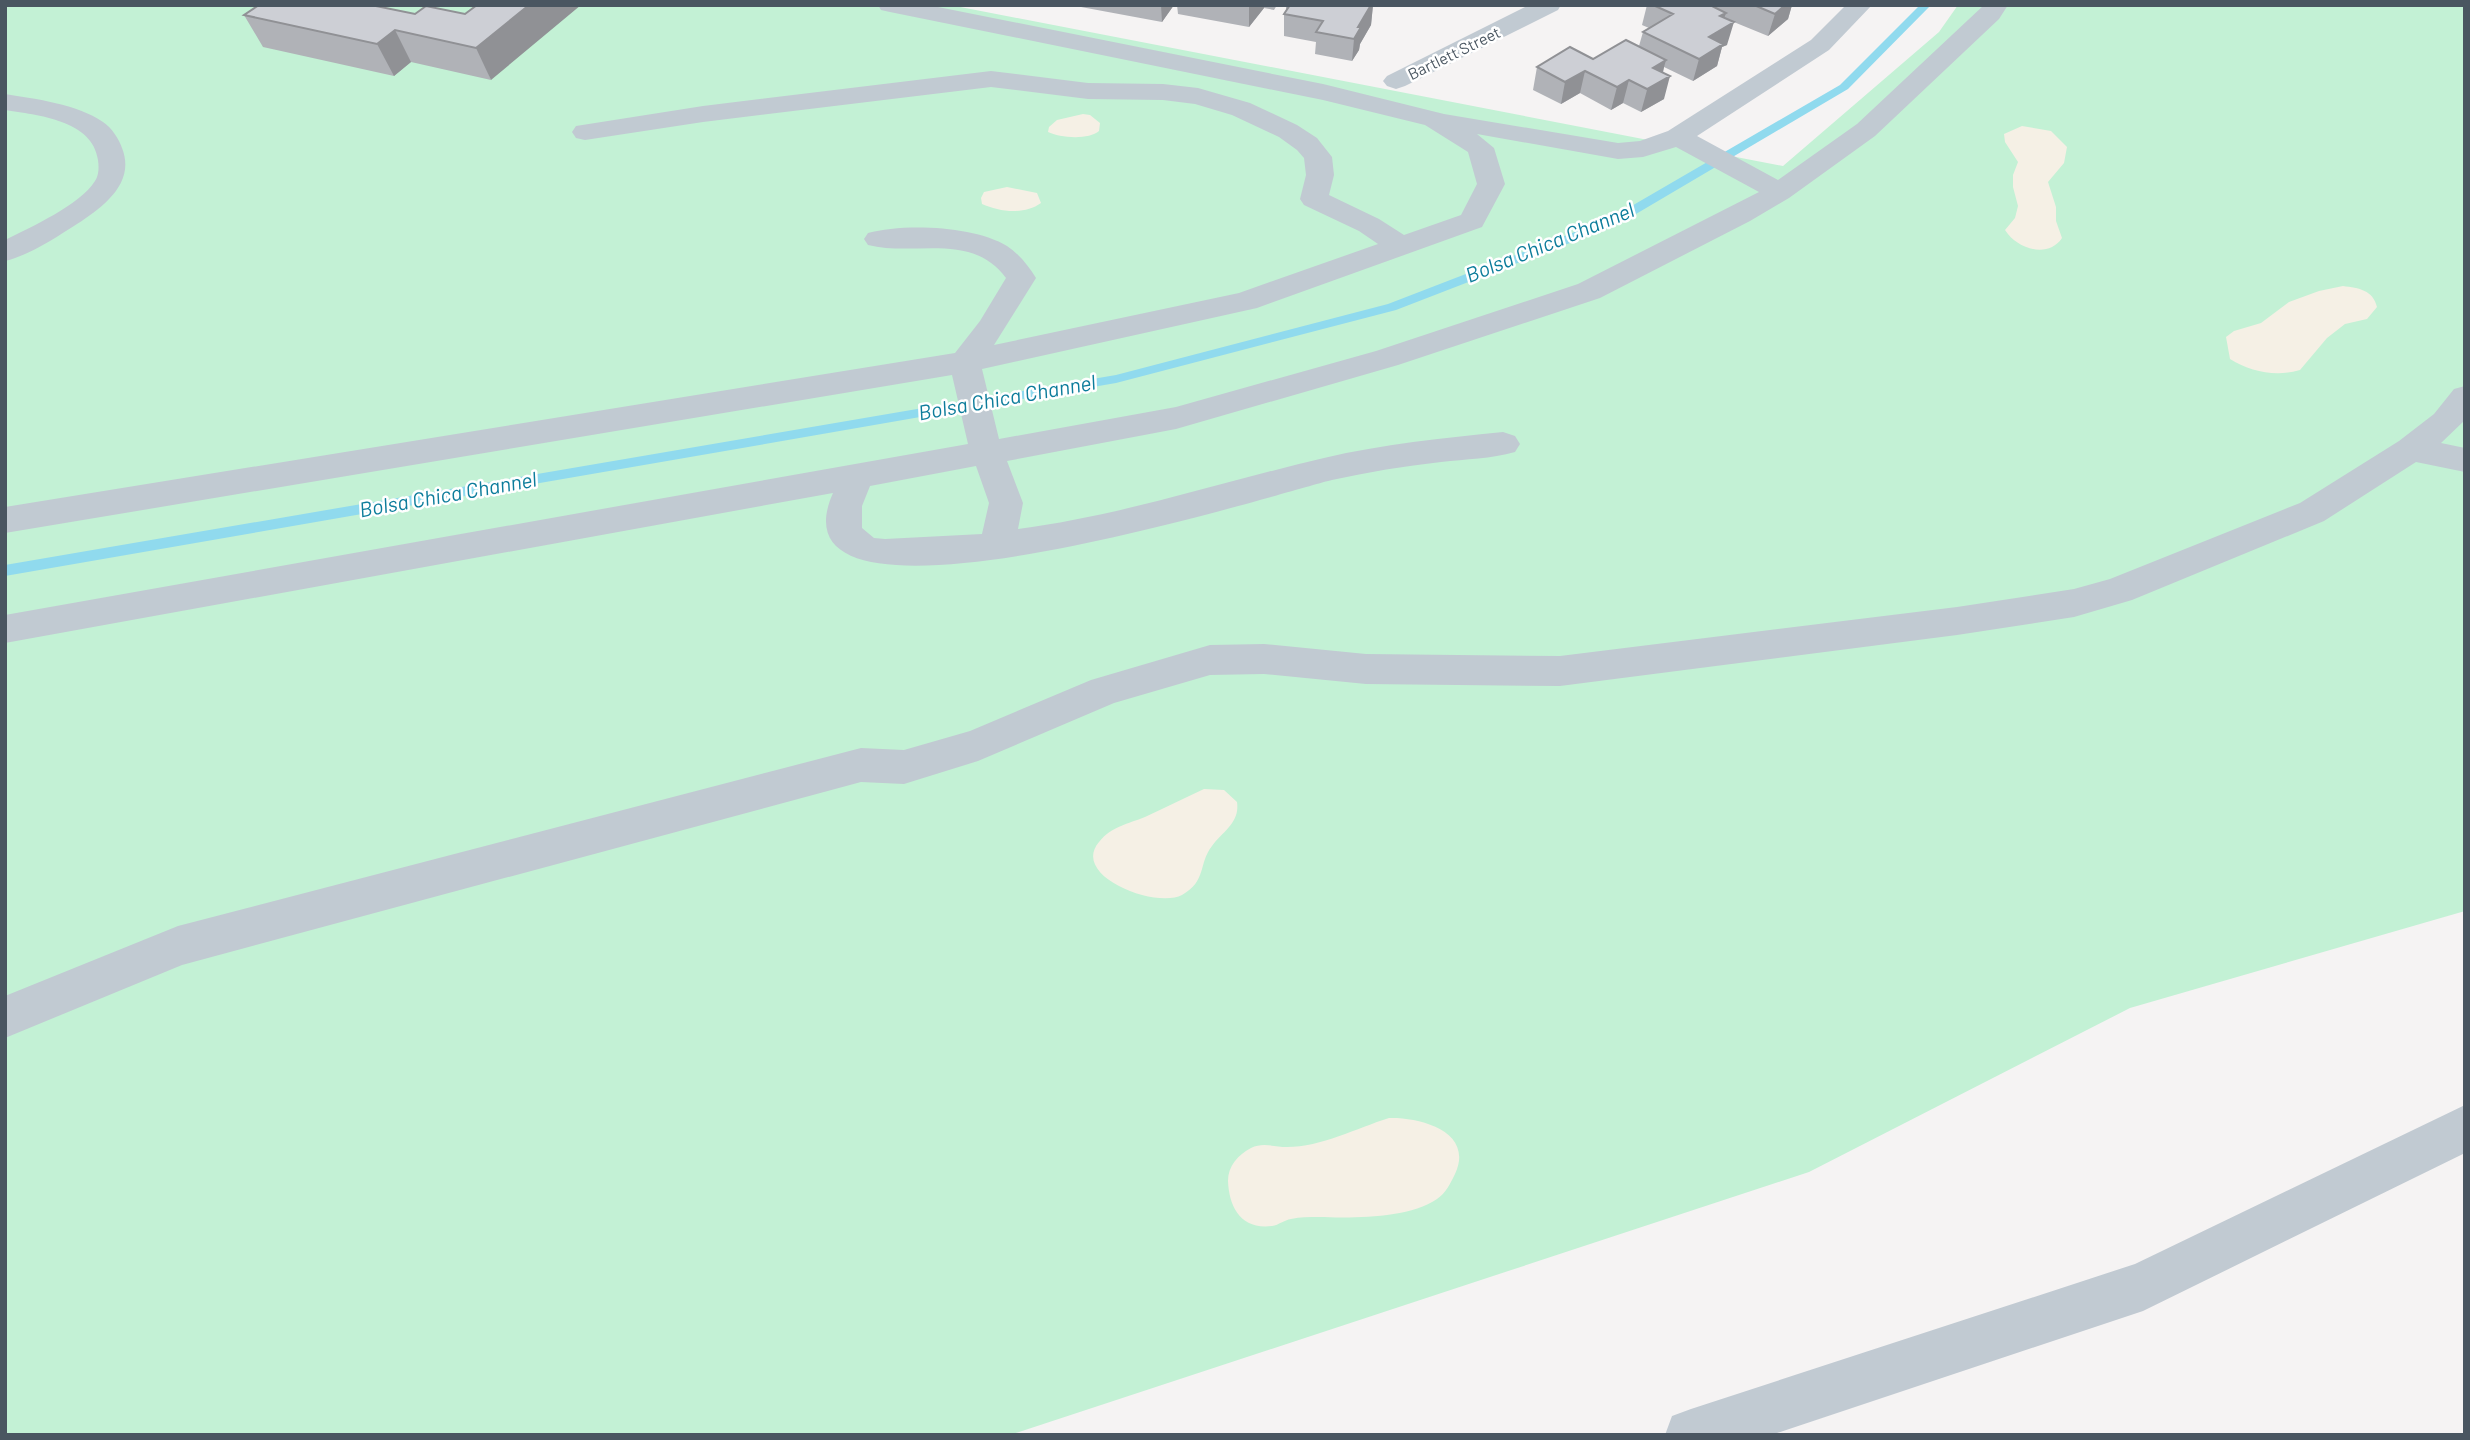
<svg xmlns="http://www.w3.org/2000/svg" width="2470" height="1440" font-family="Barlow,sans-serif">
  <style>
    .green { fill: #c3f1d5 }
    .sand { fill: #f5f0e5 }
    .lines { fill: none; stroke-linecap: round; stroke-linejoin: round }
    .stream { fill: #90daee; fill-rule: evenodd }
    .minor { fill: #c1cad2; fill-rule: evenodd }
    .wall { fill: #b0b2b7 }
    .shaded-wall { fill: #909195 }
    .building { fill: #cdcfd5; stroke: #909195; stroke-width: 2 }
    .labels { text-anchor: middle; stroke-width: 5; stroke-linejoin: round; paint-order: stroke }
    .far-street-label { font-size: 16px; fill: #4a5661; stroke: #fff }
    .water-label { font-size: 21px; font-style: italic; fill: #0c7c9b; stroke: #fff }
  </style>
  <rect width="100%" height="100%" fill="#f5f3f3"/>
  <!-- green -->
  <path class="green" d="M5,5H950L1783,166L1939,32L1958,5H2465V911L2130,1008L1809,1172L1010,1435H5Z"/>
  <!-- sand -->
  <path class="sand" d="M1083,114L1090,115L1100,123L1099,131C1089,140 1060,138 1048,132L1049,127L1057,120Z
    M2022,126L2051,131L2067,147L2064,163L2048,182L2056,207V221L2062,238C2048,259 2017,249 2005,230L2015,218L2018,206L2013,187V175L2018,162L2005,142L2004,134Z
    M1007,187L1037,193L1041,203C1024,215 1000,212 982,204L981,198L984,192Z
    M2343,286C2359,288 2373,290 2377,307L2367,319L2345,324L2327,338L2300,370C2276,377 2251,372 2230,359L2226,337L2234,331L2261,323L2289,302L2319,291Z
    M1204,789L1224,790L1237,802C1240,823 1223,831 1212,846C1198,864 1207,881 1182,895C1156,909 1070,876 1099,842C1112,826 1128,824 1145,817C1165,808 1184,798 1204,789Z
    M1389,1118C1419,1117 1475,1131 1455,1174C1450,1184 1446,1193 1437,1199C1408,1219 1352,1218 1318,1217C1309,1217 1300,1217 1291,1219C1284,1220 1279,1225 1272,1226C1241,1230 1229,1207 1228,1181C1228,1166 1238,1155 1251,1148C1263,1142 1274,1147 1287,1147C1321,1147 1357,1128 1389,1118Z"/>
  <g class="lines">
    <!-- stream -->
    <path class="stream" d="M1920,5H1931L1848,89L1619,224L1396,310L1116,383L5,576V565L1116,375L1388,304L1611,218L1840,85Z"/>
    <!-- minor -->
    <path class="minor" d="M878,5H928L1323,84L1444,114L1618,143L1640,141L1668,131L1811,40L1846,5H1872L1829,50L1697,136L1778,180L1857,124L1984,5H2008L1999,19L1875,136L1789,198L1750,221L1600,298L1398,365L1176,429L1007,461L1023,503L1018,529C1124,515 1221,482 1324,458C1383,444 1443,438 1503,432L1515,436L1520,444L1515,452C1491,459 1466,459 1441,462C1404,466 1368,472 1332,480C1281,492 760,658 833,493L5,643V615L968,444L952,375L5,533V507L955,353L980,321L1006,278C971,231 915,257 868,245L864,239L868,233C904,223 975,226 1007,246C1019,254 1028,265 1036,278L994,345L1239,293L1378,244L1359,231L1304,205L1300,199L1306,175L1304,158L1297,150L1279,137L1232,115L1195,104L1163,100L1088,99L991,87L703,122L585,140L576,138L572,132L576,126L703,106L991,71L1088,83L1163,84L1198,88L1250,103L1297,125L1317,138L1332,157L1334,175L1329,195L1379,219L1404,235L1461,215L1477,184L1468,152L1425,125L1323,100L890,12L881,10ZM1477,134L1618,159L1643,157L1676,147L1759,192L1578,284L1376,351L1176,407L999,439L982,369L1257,308L1482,227L1505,184L1494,148ZM976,466L989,503L982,534L885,539L874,538L862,528V506L870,486Z
      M1529,5H1561L1558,10L1405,86L1396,89L1387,86L1383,81L1387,76Z
      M5,94C36,99 77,104 103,122C112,128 119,139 122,148C136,183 103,207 77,224C55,238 30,255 5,261V240C31,227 80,205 95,181C99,175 99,167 98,160C93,120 37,115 5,110Z
      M2465,386V420L2441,443L2465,448V472L2416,462L2324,521L2132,600L2074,617L1957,635L1560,686L1366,684L1264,674L1210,675L1114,703L978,761L904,784L861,782L182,965L5,1038V996L178,926L861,748L904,750L970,731L1091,680L1210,645L1264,644L1366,654L1560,656L1957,607L2074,589L2110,579L2300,503L2399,441L2434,414L2454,389Z
      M2465,1105V1153L2143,1311L1771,1435H1665L1672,1416L1691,1409L2135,1264Z"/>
  </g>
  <!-- wall -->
  <path class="wall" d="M1081,5H1174L1162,22L1081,7Z
    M1177,5H1277L1274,10L1264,8L1249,27L1178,14Z
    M1286,5H1373L1371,25L1360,44L1359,50L1352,61L1315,54L1316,42L1284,36V14L1286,12Z
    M1647,5H1792L1788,19L1768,36L1724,18L1727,45L1722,47L1717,66L1693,81L1664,67L1663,73L1664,99L1641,112L1623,103L1611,110L1580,93L1561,104L1533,90L1537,67L1593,59L1639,46L1643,32L1649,28L1642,25Z
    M415,14H465L491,80L411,62L394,76L263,47L244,15Z"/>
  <!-- shaded-wall -->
  <path class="shaded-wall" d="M529,5H581L491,80L476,48Z
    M1161,5H1174L1162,22Z
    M1249,5H1264V8L1249,27Z
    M1371,5H1373L1371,25L1360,44L1359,50L1352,61L1354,39L1358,27Z
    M1785,5H1792L1788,19L1768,36L1775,14Z
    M1726,13L1720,30L1734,22L1727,45L1722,47L1717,66L1693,81L1699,59L1709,37L1720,16Z
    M395,30L411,62L394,76L377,44Z
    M1666,60L1660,82L1670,76L1664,99L1641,112L1653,68Z
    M1585,71L1580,93L1561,104L1565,82Z
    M1629,80L1623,103L1611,110L1617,87Z"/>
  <!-- building -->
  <path class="building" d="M259,5H371L415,14L426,6L465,14L477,5H529L476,48L395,30L377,44L244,15Z
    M1290,5H1371L1358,27H1361L1354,39L1316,32L1323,21L1284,14Z
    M1653,5H1710L1726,13L1720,16L1734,22L1709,37L1723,44L1699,59L1643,32L1673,14Z
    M1754,5H1785L1775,14Z
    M1626,40L1666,60L1653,68L1670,76L1647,89L1629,80L1617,87L1585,71L1565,82L1537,67L1570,47L1593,59Z"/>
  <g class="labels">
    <!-- far-street labels -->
    <g class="far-street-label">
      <text transform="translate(1454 53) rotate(-26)" y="6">Bartlett Street</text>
    </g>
    <!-- water labels -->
    <g class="water-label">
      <text transform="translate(1550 243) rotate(-22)" y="7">Bolsa Chica Channel</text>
      <text transform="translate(1007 398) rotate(-10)" y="7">Bolsa Chica Channel</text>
      <text transform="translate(448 495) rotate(-10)" y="7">Bolsa Chica Channel</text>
    </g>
  </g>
  <!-- border -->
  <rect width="2470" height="1440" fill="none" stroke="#4a5661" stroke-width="14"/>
</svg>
